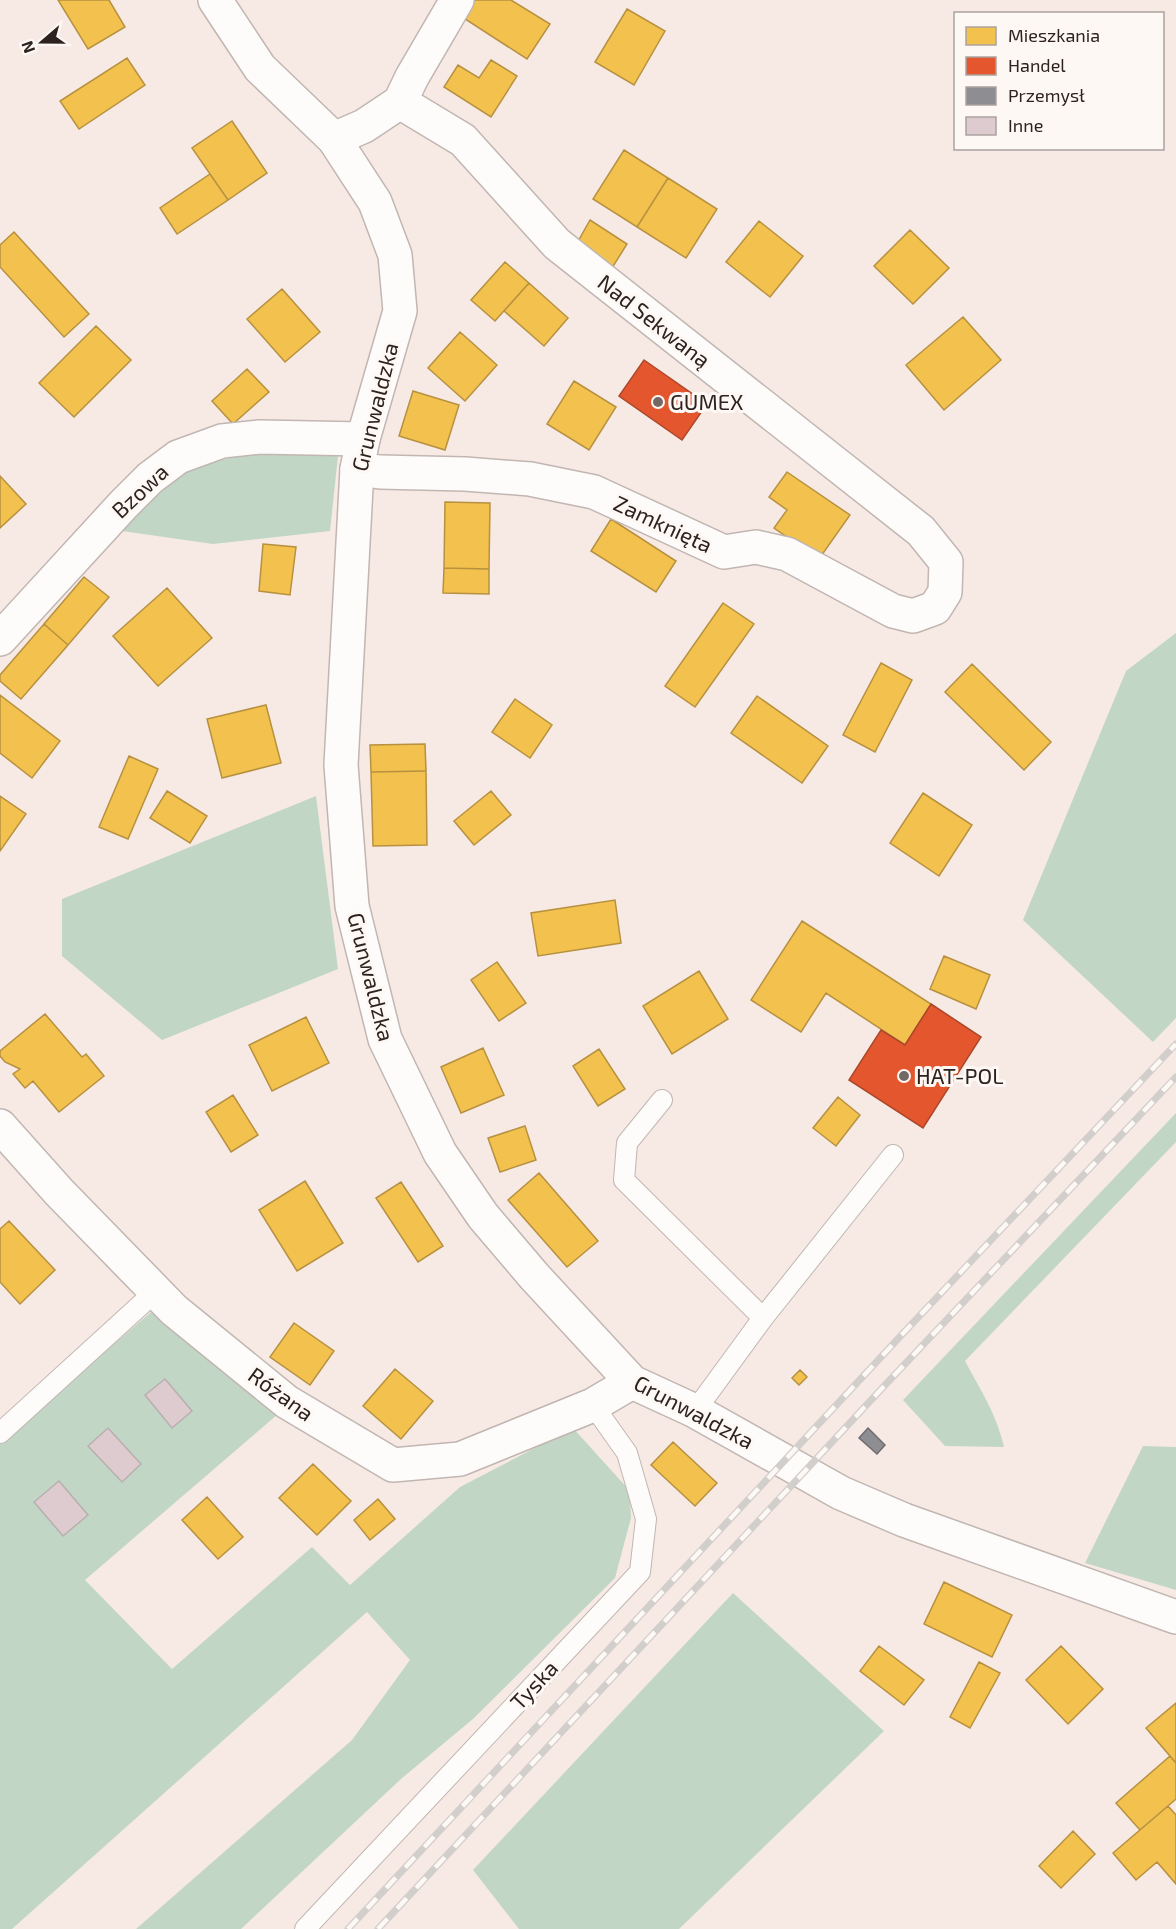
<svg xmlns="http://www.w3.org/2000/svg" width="1176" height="1929" font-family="'Exo 2',sans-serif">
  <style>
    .green { fill: #c2d6c6 }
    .homes { fill: #f2c14e; stroke: #b79140; stroke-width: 1.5 }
    .shops { fill: #e4572e; stroke: #ad4729; stroke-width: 1.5 }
    .industry { fill: #8d8d92; stroke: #706d6f; stroke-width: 1.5 }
    .building { fill: #ddcbd0; stroke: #b9afaf; stroke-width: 1.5 }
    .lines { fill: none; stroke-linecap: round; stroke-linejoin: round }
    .lane-casing { stroke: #c1b6b1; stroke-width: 22 }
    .street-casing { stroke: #c1b6b1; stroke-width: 36 }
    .secondary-casing { stroke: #c1b6b1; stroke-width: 36 }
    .lane { stroke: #fefcfb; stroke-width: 20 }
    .street { stroke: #fefcfb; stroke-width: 33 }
    .secondary { stroke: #fefcfb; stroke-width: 33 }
    .rail-casing { stroke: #d2cecc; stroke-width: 7 }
    .rail { stroke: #fef8f5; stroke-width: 4.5; stroke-dasharray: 14; stroke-linecap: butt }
    .poi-dot { fill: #746864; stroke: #fef8f5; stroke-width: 2 }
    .labels { text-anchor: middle; stroke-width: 6; stroke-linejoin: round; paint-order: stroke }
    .street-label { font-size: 22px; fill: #2d221e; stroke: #fef8f5 }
    .poi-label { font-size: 22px; fill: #2d221e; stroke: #fef8f5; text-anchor: start }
  </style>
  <rect width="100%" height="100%" fill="#f7eae5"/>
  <!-- green -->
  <path class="green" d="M264,450L338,456L330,531L213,544L122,531L184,469Z
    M1176,633V1018L1153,1042L1023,920L1126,671Z
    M316,796L338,969L162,1040L62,956V899Z
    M1176,1113V1142L965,1361C980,1389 997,1415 1004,1447L945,1446L903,1400Z
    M151,1312L278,1414L85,1580L172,1669L312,1547L350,1585L460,1487L573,1428L630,1491L631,1518L615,1578L473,1719L401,1779L241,1929H136L352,1740L410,1660L367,1612L12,1929H0V1443Z
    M1143,1446L1176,1447V1590L1085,1563Z
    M733,1593L884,1731L679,1929H519L473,1870Z"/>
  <!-- homes -->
  <path class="homes" d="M58,0H109L125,27L88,49Z
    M473,0H511L550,24L527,59L462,17Z
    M627,9L665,31L634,85L595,62Z
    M127,58L145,85L79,129L60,101Z
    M491,60L517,76L491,117L444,87L458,65L479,78Z
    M232,121L267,173L228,200L192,148Z
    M624,150L668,178L637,227L593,199Z
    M210,174L228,200L177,234L160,208Z
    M668,178L717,209L686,258L637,227Z
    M590,220L627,244L612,268L576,245Z
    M759,221L803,256L770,297L726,262Z
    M910,230L949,268L913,304L874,266Z
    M14,232L89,314L64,337L0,267V245Z
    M505,262L529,283L495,321L471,300Z
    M529,283L568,318L544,346L504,311Z
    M282,289L320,332L285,362L247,319Z
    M963,317L1001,360L944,410L906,365Z
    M96,326L131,360L74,417L39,383Z
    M460,332L497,365L465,401L428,368Z
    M247,369L269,392L233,424L212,401Z
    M574,381L616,407L589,450L547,424Z
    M413,391L459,405L445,450L399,436Z
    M787,472L850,515L819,559L774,528L787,510L769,497Z
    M0,476L26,504L0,528Z
    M445,502L490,503L489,569L444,568Z
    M611,519L676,561L656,592L591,551Z
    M263,544L296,547L290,595L259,591Z
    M444,568L489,569V594L443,593Z
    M84,577L109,597L68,645L44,624Z
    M167,588L212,638L158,686L113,636Z
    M723,603L754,624L695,707L665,686Z
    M44,624L68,645L21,699L0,681V675Z
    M881,663L912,680L875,752L843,735Z
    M972,664L1051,742L1024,770L945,692Z
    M0,695L60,741L32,778L0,753Z
    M757,696L828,746L802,783L731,733Z
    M515,699L552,725L530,758L492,732Z
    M266,705L281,763L222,778L207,719Z
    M425,744L426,771L371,772L370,745Z
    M129,756L158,769L128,839L99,827Z
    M426,771L427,845L373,846L371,772Z
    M167,791L207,816L190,843L150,818Z
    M491,791L511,815L474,845L454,821Z
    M923,793L972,825L939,876L890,843Z
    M0,796L26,814L0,851Z
    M615,900L621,943L538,956L531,913Z
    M802,921L931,1004L905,1045L826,993L801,1032L751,1000Z
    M944,956L990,975L976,1009L930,989Z
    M497,962L526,1003L499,1021L471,980Z
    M699,971L728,1019L672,1054L643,1006Z
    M45,1014L82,1057L86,1054L104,1076L59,1112L33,1081L25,1088L13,1074L20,1069L5,1062L0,1056V1051Z
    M306,1017L329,1063L272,1091L249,1045Z
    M483,1048L504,1095L461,1113L441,1067Z
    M599,1049L625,1089L598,1106L573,1066Z
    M233,1095L258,1135L231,1152L206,1112Z
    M838,1097L860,1115L836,1146L813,1128Z
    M525,1126L536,1160L500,1172L488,1138Z
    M539,1173L598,1241L567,1267L508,1200Z
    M305,1181L343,1243L297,1271L259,1210Z
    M401,1182L443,1246L418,1262L376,1198Z
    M9,1221L55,1270L20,1304L0,1282V1229Z
    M294,1323L334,1351L310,1385L270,1357Z
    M395,1369L433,1401L401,1439L363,1406Z
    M800,1370L807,1377L799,1385L792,1378Z
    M673,1442L717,1483L695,1506L651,1465Z
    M313,1464L351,1501L317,1535L279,1498Z
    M207,1497L243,1537L218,1559L182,1520Z
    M378,1499L395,1519L370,1540L354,1520Z
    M944,1582L1012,1615L992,1657L924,1624Z
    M879,1646L924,1680L904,1705L860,1671Z
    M1061,1646L1103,1689L1068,1724L1026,1680Z
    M979,1662L1000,1673L970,1728L950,1717Z
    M1176,1703V1763L1146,1728Z
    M1170,1756L1176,1763V1799L1140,1830L1116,1803Z
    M1168,1806L1176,1815V1884L1157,1862L1136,1880L1113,1853Z
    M1073,1831L1095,1854L1061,1888L1039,1866Z"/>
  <!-- shops -->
  <path class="shops" d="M644,360L707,404L682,440L619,396Z
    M931,1004L981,1037L923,1128L849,1080L881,1030L905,1045Z"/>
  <!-- industry -->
  <path class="industry" d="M868,1428L885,1445L877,1454L859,1438Z"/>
  <!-- building -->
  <path class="building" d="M165,1379L192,1411L172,1428L145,1395Z
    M108,1428L141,1464L122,1482L88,1446Z
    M59,1481L88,1515L63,1536L34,1502Z"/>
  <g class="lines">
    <defs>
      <path id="lane" d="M662,1100L627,1143L624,1180L763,1318L695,1411
        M763,1318L893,1155
        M0,1433L156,1291
        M305,1929L640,1572L646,1519L627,1453L593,1405"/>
      <path id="street" d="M334,139L364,126L400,102L412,77L457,0
        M357,469L380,472L465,474L530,479L594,492L724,552L756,547L787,554L893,611L913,616L935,608L945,592L946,562L921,531L557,244L463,140L400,102
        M0,639L123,505L150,478L178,457L222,441L260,437L363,439
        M0,1126L59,1192L174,1310L287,1402L393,1465L460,1459L593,1405L632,1382"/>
      <path id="secondary" d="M215,0L260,68L334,139L375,202L395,255L400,311L363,439L357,469L341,765L352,906L385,1039L440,1153L483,1216L534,1276L632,1382L695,1411L841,1493L904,1520L1176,1617"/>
    </defs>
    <!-- lane casing -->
    <use href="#lane" class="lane-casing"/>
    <!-- street casing -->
    <use href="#street" class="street-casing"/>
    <!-- secondary casing -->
    <use href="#secondary" class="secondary-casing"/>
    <!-- lane -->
    <use href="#lane" class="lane"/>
    <!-- street -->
    <use href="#street" class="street"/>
    <!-- secondary -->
    <use href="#secondary" class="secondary"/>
    <defs>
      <path id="rail" d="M348,1929L909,1327L1176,1044
        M378,1929L887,1383L1176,1077"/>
    </defs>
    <!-- rail casing -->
    <use href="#rail" class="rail-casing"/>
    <!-- rail -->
    <use href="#rail" class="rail"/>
  </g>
  <!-- markers -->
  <g class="poi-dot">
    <circle cx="658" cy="402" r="6"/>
    <circle cx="904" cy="1076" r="6"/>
  </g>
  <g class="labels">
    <!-- street labels -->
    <g class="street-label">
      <text transform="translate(654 321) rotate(38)" y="8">Nad Sekwaną</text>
      <text transform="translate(375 407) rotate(-76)" y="8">Grunwaldzka</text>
      <text transform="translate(140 491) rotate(-43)" y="8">Bzowa</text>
      <text transform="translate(663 524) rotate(25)" y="8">Zamknięta</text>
      <text transform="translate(371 977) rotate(76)" y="8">Grunwaldzka</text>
      <text transform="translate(281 1394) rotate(36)" y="8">Różana</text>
      <text transform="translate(694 1412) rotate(28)" y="8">Grunwaldzka</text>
      <text transform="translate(534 1685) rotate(-47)" y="8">Tyska</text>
    </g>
    <!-- poi labels -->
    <g class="poi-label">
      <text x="670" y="410">GUMEX</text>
      <text x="916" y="1084">HAT-POL</text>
    </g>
  </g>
  <!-- legend -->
  <rect x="954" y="12" width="210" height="138" fill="#fef8f5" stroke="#aaa29f" stroke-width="1.5"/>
  <rect x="966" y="27" width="30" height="18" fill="#f2c14e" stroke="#aaa29f" stroke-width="1.5"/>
  <text x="1008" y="42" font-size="18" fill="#2d221e">Mieszkania</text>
  <rect x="966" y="57" width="30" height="18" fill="#e4572e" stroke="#aaa29f" stroke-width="1.5"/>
  <text x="1008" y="72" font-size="18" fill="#2d221e">Handel</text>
  <rect x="966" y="87" width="30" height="18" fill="#8d8d92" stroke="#aaa29f" stroke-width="1.5"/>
  <text x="1008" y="102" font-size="18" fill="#2d221e">Przemysł</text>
  <rect x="966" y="117" width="30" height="18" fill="#ddcbd0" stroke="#aaa29f" stroke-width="1.5"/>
  <text x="1008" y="132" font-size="18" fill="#2d221e">Inne</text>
  <!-- north arrow -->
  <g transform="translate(42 42) rotate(250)" stroke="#fef8f5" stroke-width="4.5" paint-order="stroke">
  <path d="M0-4.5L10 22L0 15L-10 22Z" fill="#2d221e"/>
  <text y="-9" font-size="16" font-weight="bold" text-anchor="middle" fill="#2d221e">N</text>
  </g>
</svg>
